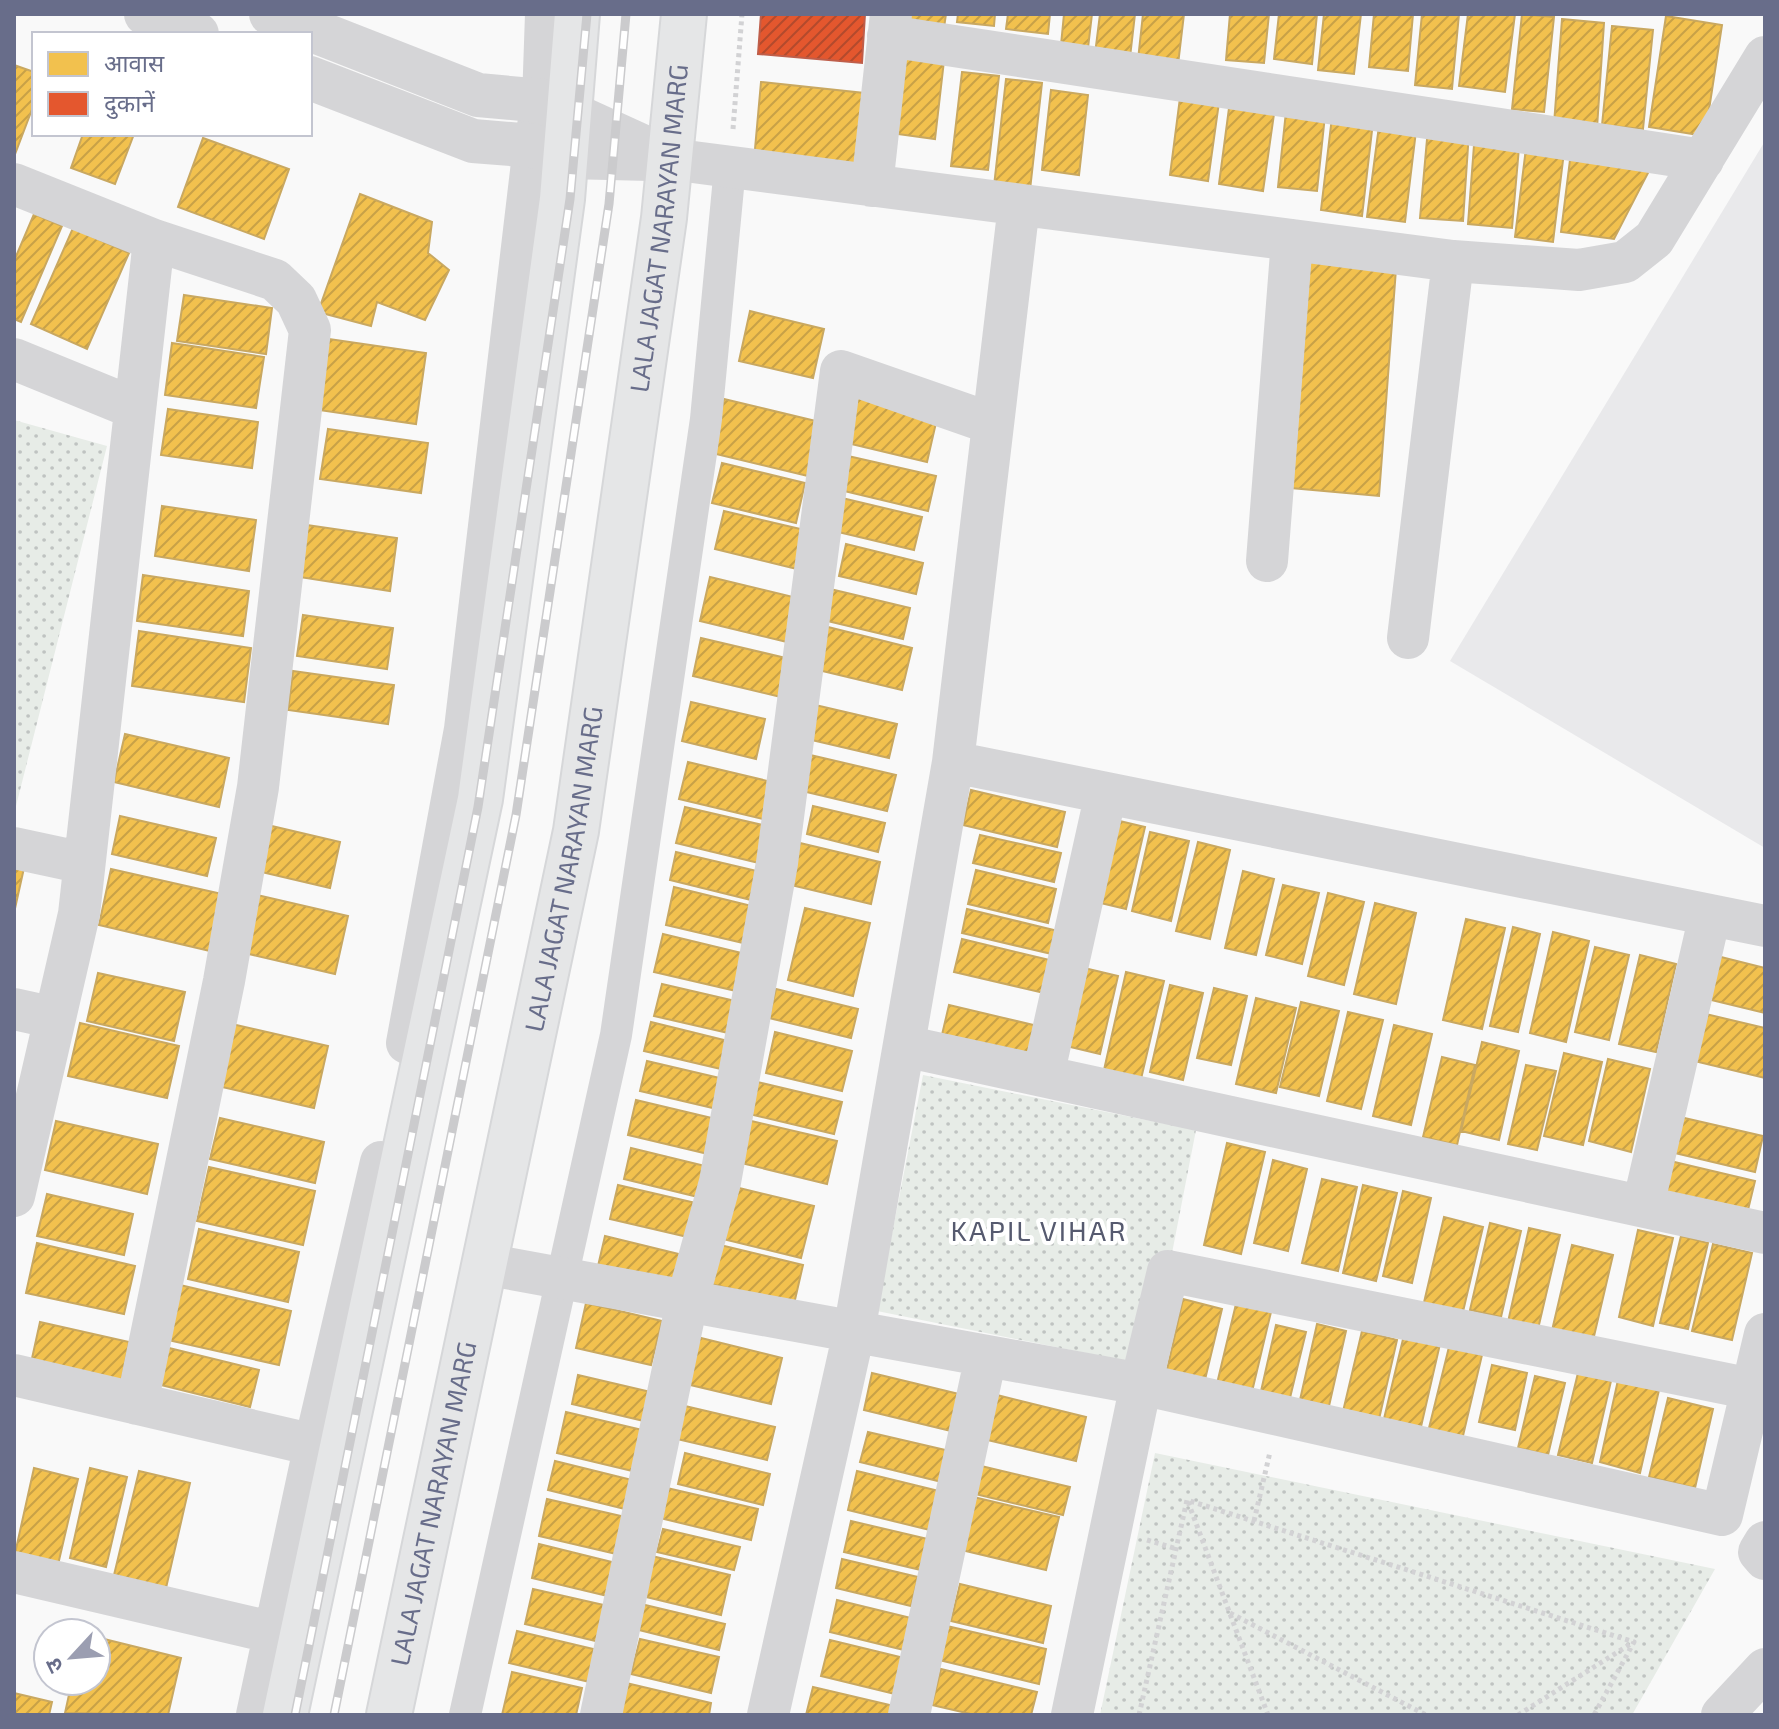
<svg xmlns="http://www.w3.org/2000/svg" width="1779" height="1729" font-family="'Exo 2','Noto Sans Devanagari',sans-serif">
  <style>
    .built { fill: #e9e9eb }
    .grass { fill: url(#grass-dots) }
    .homes { fill: url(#homes-hatch); stroke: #c9a860; stroke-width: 2 }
    .shops { fill: url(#shops-hatch); stroke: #bf5e4a; stroke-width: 2 }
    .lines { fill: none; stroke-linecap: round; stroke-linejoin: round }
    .secondary-casing { stroke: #d6d7d9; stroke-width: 48 }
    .path { stroke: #d2d2d4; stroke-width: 5; stroke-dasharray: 4 4; stroke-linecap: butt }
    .pedestrian { stroke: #d5d5d7; stroke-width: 32 }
    .minor { stroke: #d5d5d7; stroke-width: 42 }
    .tertiary { stroke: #d5d5d7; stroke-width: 44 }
    .secondary { stroke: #e5e6e7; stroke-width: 44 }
    .rail-casing { stroke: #cbcbcd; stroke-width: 9 }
    .rail { stroke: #fff; stroke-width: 6; stroke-dasharray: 18; stroke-linecap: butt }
    .labels { text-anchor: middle; stroke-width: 8; stroke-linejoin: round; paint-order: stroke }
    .street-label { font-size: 26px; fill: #686d8a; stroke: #fff }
    .neighbourhood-label { font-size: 28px; letter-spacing: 2px; fill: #565a6f; stroke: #fff }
  </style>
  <defs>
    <pattern id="grass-dots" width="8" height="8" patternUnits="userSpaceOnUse" patternTransform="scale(2)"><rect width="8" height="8" fill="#e7ece7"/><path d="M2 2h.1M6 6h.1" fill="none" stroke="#bfc3c1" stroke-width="1.8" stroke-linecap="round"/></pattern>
    <pattern id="homes-hatch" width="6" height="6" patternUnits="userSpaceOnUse" patternTransform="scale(2)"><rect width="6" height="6" fill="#f2c14e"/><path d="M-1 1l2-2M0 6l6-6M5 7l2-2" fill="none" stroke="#c8a147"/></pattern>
    <pattern id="shops-hatch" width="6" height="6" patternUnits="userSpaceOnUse" patternTransform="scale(2)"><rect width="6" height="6" fill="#e4572e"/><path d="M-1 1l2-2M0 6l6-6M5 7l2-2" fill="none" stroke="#b34a2d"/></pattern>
  </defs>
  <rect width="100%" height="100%" fill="#f9f9f9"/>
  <!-- built -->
  <path class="built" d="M1765,141V848L1450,661Z"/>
  <!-- grass -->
  <path class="grass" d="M14,420L107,446L15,810H14Z
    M923,1075L1196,1130L1150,1366L877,1311Z
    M1155,1453L1715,1569L1632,1715H1100Z"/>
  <!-- homes -->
  <path class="homes" d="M905,14H946L944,28L904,23Z
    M958,14H995L994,26L957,22Z
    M1008,14H1050L1048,34L1006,29Z
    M1064,14H1092L1088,48L1061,45Z
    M1100,14H1135L1129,66L1094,62Z
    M1143,14H1184L1177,73L1137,69Z
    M1230,14H1269L1264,63L1226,60Z
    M1279,14H1317L1312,64L1274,59Z
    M1324,14H1361L1354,74L1318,70Z
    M1374,14H1413L1408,71L1369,67Z
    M1422,14H1459L1452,89L1415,85Z
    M1468,14H1515L1505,92L1459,86Z
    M1522,14L1554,17L1544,112L1512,109Z
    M1666,16L1722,25L1705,136L1649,127Z
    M1562,19L1604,23L1597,128L1554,124Z
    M1612,26L1653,30L1643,129L1602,125Z
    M899,47L945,52L935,139L890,133Z
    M14,65L34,72V104L14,157Z
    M962,72L999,76L988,170L951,166Z
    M1006,79L1042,83L1030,190L994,186Z
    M761,82L864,93L856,170L754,160Z
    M1051,90L1088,95L1079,175L1042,170Z
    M1181,90L1220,95L1208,181L1170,175Z
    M1231,93L1276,100L1263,191L1219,184Z
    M1287,102L1326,106L1317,191L1278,187Z
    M1332,117L1373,122L1362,216L1321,210Z
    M1379,126L1416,131L1405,222L1367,217Z
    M1428,128L1469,132L1463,221L1420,218Z
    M1475,132L1520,136L1512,228L1468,224Z
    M83,134H134L115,184L71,168Z
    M203,138L289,169L264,239L178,207Z
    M1527,140L1565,144L1553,242L1515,237Z
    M1571,152L1649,171L1614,239L1561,232Z
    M360,194L432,222L428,253L449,270L425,320L377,302L371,326L318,312Z
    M34,214L62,226L21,322L14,319V261Z
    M73,228L129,253L87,349L31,324Z
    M1297,261L1396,269L1379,496L1280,487Z
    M184,295L272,308L266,354L177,341Z
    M750,311L824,329L813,378L739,361Z
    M322,338L426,353L416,424L312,409Z
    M172,343L264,357L256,408L165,395Z
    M855,394L938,414L927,462L843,442Z
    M724,399L820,422L808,476L712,453Z
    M168,409L258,422L252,468L161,455Z
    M328,429L428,443L421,493L320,479Z
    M848,456L936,476L928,511L840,490Z
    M722,463L805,483L796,523L712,503Z
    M842,498L922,517L914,550L834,531Z
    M162,506L256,520L249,571L155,556Z
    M724,511L809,531L801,570L715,549Z
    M300,524L397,538L390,591L293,576Z
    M846,544L923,563L916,594L839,576Z
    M143,575L249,591L243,636L137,621Z
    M710,577L797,598L787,642L700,621Z
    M826,588L910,608L903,639L819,619Z
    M303,615L393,628L387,669L297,656Z
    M824,626L912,648L902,690L814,669Z
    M139,631L251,648L244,702L132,686Z
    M701,638L790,659L781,697L693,676Z
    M293,671L394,685L388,724L288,710Z
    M691,702L765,719L756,759L682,741Z
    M811,704L897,724L889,758L803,738Z
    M125,734L229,758L219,807L114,782Z
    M806,754L896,775L887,811L798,790Z
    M688,762L776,783L767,820L679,799Z
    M971,790L1065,812L1057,847L963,825Z
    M813,806L885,823L878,852L807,834Z
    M685,807L771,827L763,864L676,843Z
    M120,816L216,838L207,876L112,854Z
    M1107,818L1145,827L1126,909L1088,900Z
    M259,823L340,842L330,888L249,869Z
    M1150,832L1189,841L1171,921L1132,911Z
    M980,835L1061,853L1054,882L973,863Z
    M1198,842L1230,850L1210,939L1176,931Z
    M800,843L880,862L871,904L791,885Z
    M676,852L761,872L755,901L670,880Z
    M14,866L24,868L14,913Z
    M111,869L222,894L210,951L99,925Z
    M976,870L1056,889L1048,923L968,904Z
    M1243,871L1274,879L1256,955L1225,948Z
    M1283,885L1319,893L1302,964L1266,955Z
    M674,887L764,909L756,946L666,925Z
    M249,893L348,916L335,974L236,951Z
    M1328,893L1364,902L1344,985L1308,976Z
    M1375,903L1416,913L1396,1004L1354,994Z
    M805,908L870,923L853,996L788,980Z
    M967,909L1062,932L1056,955L962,933Z
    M1466,919L1505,928L1482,1029L1443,1020Z
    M1513,927L1540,934L1518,1032L1490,1026Z
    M1553,932L1589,941L1566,1042L1530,1033Z
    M663,934L758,957L749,994L654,972Z
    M962,939L1062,963L1053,995L954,972Z
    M1595,947L1629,955L1609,1040L1575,1032Z
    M1709,954L1765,968V1013L1699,997Z
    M1640,955L1676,964L1656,1052L1619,1044Z
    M1080,967L1118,976L1100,1054L1062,1045Z
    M1126,972L1164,981L1141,1079L1104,1070Z
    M98,973L185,992L174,1041L87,1021Z
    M662,984L744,1003L737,1035L654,1016Z
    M1170,985L1203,993L1183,1080L1150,1072Z
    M1214,988L1247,996L1231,1065L1197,1058Z
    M776,989L858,1009L851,1038L769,1018Z
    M1256,998L1296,1008L1276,1093L1236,1084Z
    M1301,1002L1339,1011L1319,1096L1280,1087Z
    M949,1005L1046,1028L1038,1062L941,1039Z
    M1693,1011L1765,1028V1078L1682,1058Z
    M1348,1012L1383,1020L1361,1109L1327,1101Z
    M223,1022L328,1046L314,1108L209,1084Z
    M651,1022L728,1041L721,1069L644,1051Z
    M80,1023L179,1046L167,1098L68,1076Z
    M1394,1025L1432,1034L1411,1125L1373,1116Z
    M775,1032L852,1051L842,1091L766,1073Z
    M1482,1042L1519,1051L1499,1140L1461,1131Z
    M1564,1053L1602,1062L1583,1145L1544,1136Z
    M1442,1057L1475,1065L1457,1145L1423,1137Z
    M1608,1059L1650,1069L1631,1152L1589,1141Z
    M647,1061L724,1079L717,1109L640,1091Z
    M1526,1065L1556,1071L1537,1150L1508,1144Z
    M753,1081L842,1102L834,1134L745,1113Z
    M636,1100L716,1119L708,1154L628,1135Z
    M1667,1114L1763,1136L1755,1172L1658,1149Z
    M220,1118L324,1142L315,1183L210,1159Z
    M743,1119L837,1141L827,1184L733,1161Z
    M56,1121L158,1144L147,1194L45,1170Z
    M1227,1143L1265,1152L1241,1254L1204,1245Z
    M631,1148L705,1166L698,1197L624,1179Z
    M1273,1160L1307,1169L1288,1251L1254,1243Z
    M1666,1160L1755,1181L1747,1214L1658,1193Z
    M209,1167L315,1191L303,1245L197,1221Z
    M1322,1179L1357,1187L1338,1271L1302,1263Z
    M618,1185L700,1204L692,1238L610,1219Z
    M1363,1185L1397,1193L1376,1281L1343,1273Z
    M735,1187L814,1206L801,1258L723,1239Z
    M1403,1191L1431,1198L1412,1283L1383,1276Z
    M47,1194L133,1214L124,1255L37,1236Z
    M1444,1217L1483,1227L1461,1320L1422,1311Z
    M1490,1223L1521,1231L1501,1317L1470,1310Z
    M1529,1228L1560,1235L1538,1329L1508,1322Z
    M199,1229L299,1252L288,1302L188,1279Z
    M1638,1230L1673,1238L1653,1326L1619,1317Z
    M605,1236L691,1257L684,1287L598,1266Z
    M1681,1236L1708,1243L1688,1329L1660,1323Z
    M37,1243L135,1266L124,1314L26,1293Z
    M716,1244L803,1265L794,1304L707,1283Z
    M1713,1244L1752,1253L1732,1340L1692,1331Z
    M1572,1245L1613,1255L1591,1349L1550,1339Z
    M180,1285L291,1311L279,1365L168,1340Z
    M1183,1299L1222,1309L1202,1392L1164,1383Z
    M586,1303L662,1321L651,1365L576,1348Z
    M1236,1304L1271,1312L1250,1400L1215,1392Z
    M40,1322L129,1342L121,1384L31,1363Z
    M1317,1324L1346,1331L1329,1406L1300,1400Z
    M1276,1325L1306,1332L1288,1406L1259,1400Z
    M1362,1331L1397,1340L1377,1428L1341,1420Z
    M1404,1335L1440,1344L1420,1431L1383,1423Z
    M697,1337L782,1358L771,1404L686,1384Z
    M165,1347L259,1370L250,1407L157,1384Z
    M1449,1347L1482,1355L1462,1440L1428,1432Z
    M1492,1365L1527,1373L1515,1430L1479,1422Z
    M872,1373L959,1394L951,1431L864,1410Z
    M1578,1373L1611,1381L1592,1463L1558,1455Z
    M578,1375L655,1393L648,1422L572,1404Z
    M1535,1376L1565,1383L1548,1455L1518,1448Z
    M1618,1380L1659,1390L1640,1473L1600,1462Z
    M989,1393L1086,1417L1076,1461L979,1438Z
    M1668,1398L1713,1409L1695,1488L1649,1477Z
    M685,1406L775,1427L767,1460L677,1439Z
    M566,1412L655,1433L645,1474L557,1453Z
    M868,1432L954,1452L946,1483L860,1462Z
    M685,1453L770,1474L763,1505L678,1484Z
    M555,1461L640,1482L633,1511L548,1490Z
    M977,1465L1070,1487L1063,1515L971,1493Z
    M34,1468L78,1479L57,1569L14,1558Z
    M90,1468L127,1477L106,1567L70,1558Z
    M139,1471L190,1483L166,1588L114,1575Z
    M857,1471L947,1493L938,1532L848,1510Z
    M667,1488L758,1509L751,1540L660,1518Z
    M965,1495L1059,1517L1046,1570L953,1548Z
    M547,1499L634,1519L625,1556L539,1536Z
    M851,1521L932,1540L925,1571L844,1552Z
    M663,1529L740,1547L734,1570L657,1552Z
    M539,1544L624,1565L616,1598L532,1578Z
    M652,1556L730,1575L721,1615L642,1596Z
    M842,1559L918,1577L911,1606L836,1588Z
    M960,1584L1051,1606L1043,1643L951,1621Z
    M533,1589L617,1608L608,1644L525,1624Z
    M837,1600L915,1619L908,1651L830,1632Z
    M641,1604L725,1624L719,1650L635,1629Z
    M947,1626L1046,1649L1039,1684L939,1660Z
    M517,1631L606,1652L598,1684L509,1663Z
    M96,1637L181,1658L168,1715L65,1713L72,1681H96Z
    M640,1639L719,1657L711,1693L631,1674Z
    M830,1640L904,1658L895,1694L821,1676Z
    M941,1669L1037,1692L1031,1715H975L932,1705Z
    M512,1672L582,1688L576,1715H502Z
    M622,1682L711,1703L709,1715H615Z
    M813,1687L894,1706L892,1715H806Z
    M14,1693L52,1702L49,1715H14Z"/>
  <!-- shops -->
  <path class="shops" d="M761,14H865L862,63L758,54Z"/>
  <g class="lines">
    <defs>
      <g id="secondary">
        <path d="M285,1715L480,799L562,199L577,14"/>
        <path id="s1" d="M389,1715L576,831L664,218L684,14"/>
      </g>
    </defs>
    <!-- secondary casing -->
    <use href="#secondary" class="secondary-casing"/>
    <!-- path -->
    <path class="path" d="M733,129L742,14
      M1188,1502L1268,1715
      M1254,1521L1270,1452
      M1147,1540L1177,1549
      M1230,1613L1426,1715
      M1139,1715L1187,1500L1634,1642L1594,1715
      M1518,1715L1632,1643"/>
    <!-- pedestrian -->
    <path class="pedestrian" d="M465,1715L616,1035L706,419L730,167"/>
    <!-- minor -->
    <path class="minor" d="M888,36L1703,160
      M670,159L1453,261L1579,270L1625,262L1654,239L1765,57
      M14,184L154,240L275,280L296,300L310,330L258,787L224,981L137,1404
      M872,186L891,14
      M14,359L134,408
      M1267,561L1292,240
      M1408,638L1453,261
      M953,762L1765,926
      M14,848L84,863
      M14,1009L55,1018
      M407,1043L465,729L534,146L543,101L546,14
      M904,1046L1765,1233
      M1043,1076L1106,793
      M14,1196L79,914L154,240
      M1643,1206L1710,915
      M484,1264L1141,1384L1722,1515L1765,1334
      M14,1375L340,1451
      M1765,1542L1759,1552L1765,1559
      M14,1572L275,1633
      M257,1715L315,1444L381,1162
      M601,1715L687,1302L720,1182L777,863L841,371L993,424
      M768,1715L854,1332L953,762L1019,205
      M909,1715L986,1356
      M1072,1715L1141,1384L1168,1271L1752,1389
      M1722,1715L1765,1669"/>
    <!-- tertiary -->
    <path class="tertiary" d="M146,14L197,34
      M271,14L478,95L543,101L670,159
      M310,78L473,141L534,146L566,157L651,159"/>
    <!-- secondary -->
    <use href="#secondary" class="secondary"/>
    <defs>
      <path id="rail" d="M295,1715L478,807L570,199L587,14
        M334,1715L516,815L609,204L626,14"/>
    </defs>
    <!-- rail casing -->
    <use href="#rail" class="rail-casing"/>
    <!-- rail -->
    <use href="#rail" class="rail"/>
  </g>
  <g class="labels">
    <!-- street labels -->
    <g class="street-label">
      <text dy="9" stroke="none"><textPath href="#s1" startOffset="1512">LALA JAGAT NARAYAN MARG</textPath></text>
      <text dy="9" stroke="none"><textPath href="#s1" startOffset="864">LALA JAGAT NARAYAN MARG</textPath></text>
      <text dy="9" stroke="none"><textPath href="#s1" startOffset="216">LALA JAGAT NARAYAN MARG</textPath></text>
    </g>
    <!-- neighbourhood labels -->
    <g class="neighbourhood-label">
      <text x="1039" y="1241">KAPIL VIHAR</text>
    </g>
  </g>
  <!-- border -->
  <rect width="1779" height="1729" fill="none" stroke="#686d8a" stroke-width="32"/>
  <!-- legend -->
  <rect x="32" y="32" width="280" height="104" fill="#ffffff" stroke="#c3c5d0" stroke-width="2"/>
  <rect x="48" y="52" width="40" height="24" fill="#f2c14e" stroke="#c3c5d0" stroke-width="2"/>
  <text x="104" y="72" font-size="24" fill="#686d8a">आवास</text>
  <rect x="48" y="92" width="40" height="24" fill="#e4572e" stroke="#c3c5d0" stroke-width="2"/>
  <text x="104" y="112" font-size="24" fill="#686d8a">दुकानें</text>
  <!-- north arrow -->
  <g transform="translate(72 1657) rotate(244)"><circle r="38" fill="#ffffff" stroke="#c3c5d0" stroke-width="2"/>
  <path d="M0-6L14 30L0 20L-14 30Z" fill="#9b9eb1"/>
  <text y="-12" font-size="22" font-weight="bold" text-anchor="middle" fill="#686d8a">उ</text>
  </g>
</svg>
